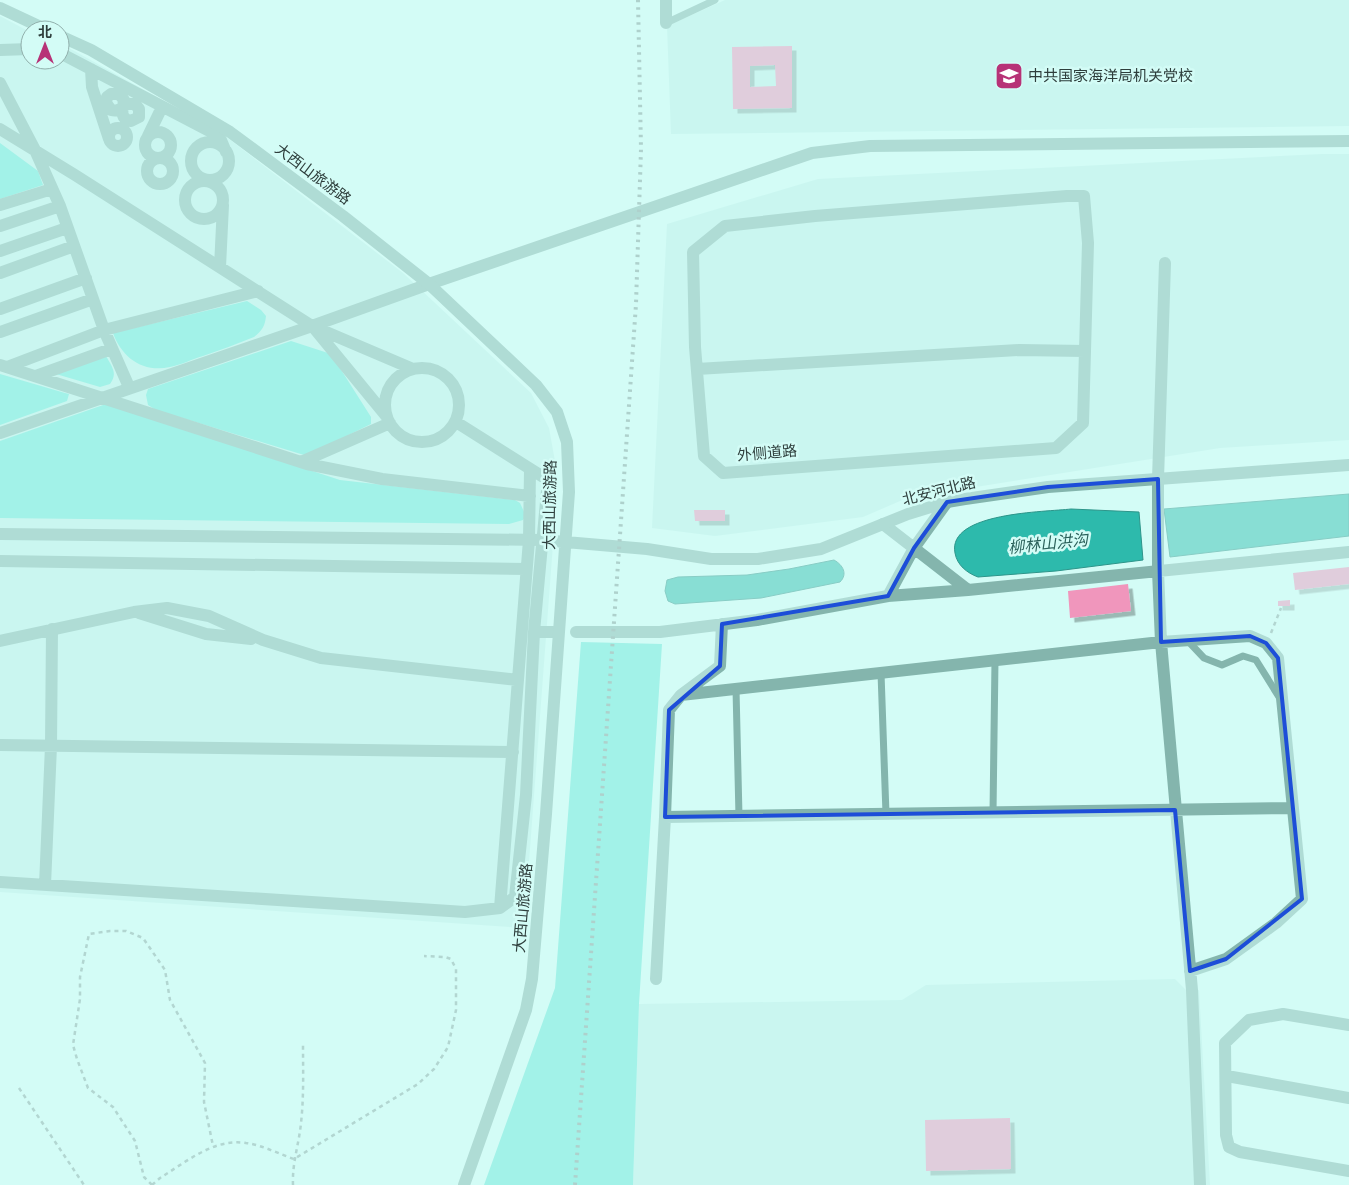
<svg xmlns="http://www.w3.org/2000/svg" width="1349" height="1185" font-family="'Alegreya Sans','Noto Sans SC',sans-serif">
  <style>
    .built { fill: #bef0e9 }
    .green { fill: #67e6d7 }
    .water { fill: #2dbaac; stroke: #2d958a }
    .building { fill: #f096bc; fill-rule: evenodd; filter: url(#shadow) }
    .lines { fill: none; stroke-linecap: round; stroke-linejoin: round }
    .path { stroke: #8aa8a4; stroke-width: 2.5; stroke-dasharray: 4 4; stroke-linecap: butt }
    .service { stroke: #84b5ad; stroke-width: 7 }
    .minor { stroke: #84b5ad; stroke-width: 12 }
    .tertiary { stroke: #84b5ad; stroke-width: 12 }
    .rail { stroke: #829e9a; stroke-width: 4; stroke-dasharray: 2.5 5; stroke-linecap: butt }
    .marked { fill: none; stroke: #1d4ed8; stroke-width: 4; stroke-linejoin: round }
    .labels { text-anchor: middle; stroke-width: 5; stroke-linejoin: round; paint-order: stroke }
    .poi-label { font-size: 15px; fill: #2e3e3c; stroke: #d3fcf6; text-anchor: start }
    .street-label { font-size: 15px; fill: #2e3e3c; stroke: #d3fcf6 }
    .water-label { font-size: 16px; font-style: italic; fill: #2b615b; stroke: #d3fcf6 }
  </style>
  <defs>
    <filter id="shadow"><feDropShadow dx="4.5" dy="4.5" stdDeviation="0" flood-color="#0004"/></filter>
  </defs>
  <rect width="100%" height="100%" fill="#d3fcf6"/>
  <!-- built -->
  <path class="built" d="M725,0H1349V126L671,134L667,26Z
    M0,16L30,32V60H60V43L220,132L403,273L531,393L549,428L558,478L524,928L0,892Z
    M1322,154H1349V440L1220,448L907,498L863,517L715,536L652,528L667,224L818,179Z
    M1175,979L1186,990H1199L1210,1185H633L639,1004L902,1000L926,985Z"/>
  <!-- green -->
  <path class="green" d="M0,143L38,171L43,185L0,199Z
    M247,301L261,310L266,316C265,326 262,331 254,337C237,344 220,350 203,356C192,359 181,365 170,367C143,373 122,358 113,333Z
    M291,341L331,354L371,417V424L312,453L304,455L156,410L148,405L146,395L148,389Z
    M106,356C112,367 118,373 110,384L100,387L56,374Z
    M0,374L65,393L69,394L67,401L0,425Z
    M106,404L340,480L515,500L520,503L526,516L523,520L509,524L0,518V441Z
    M581,642L662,644L639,1004L633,1185H484L555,988Z"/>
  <!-- water -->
  <path class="water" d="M1349,494V536L1170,557L1164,509Z
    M1071,509L1139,512L1143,560L1056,571L978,577C967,573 957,565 955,553C947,512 1046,512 1071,509Z
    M834,560C843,565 848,574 840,582L761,598L675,604L668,601L665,591L667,580L678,577L747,575L789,569Z"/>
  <!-- building -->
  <path class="building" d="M792,46V108L733,109L732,47ZM775,65L776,86L750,87V66Z
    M694,510H725V521H695Z
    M1349,567V584L1295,590L1293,573Z
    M1128,584L1131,611L1070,618L1068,591Z
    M1290,600V606H1278V601Z
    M1010,1118L1011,1169L926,1171L925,1120Z"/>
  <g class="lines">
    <!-- path -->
    <path class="path" d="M1271,633L1281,608
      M19,1088L84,1185
      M152,1185L144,1177L135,1141L113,1107L88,1088L77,1059L73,1045L80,999V977L89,934L110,931H126L143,938L165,970L170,1000L205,1063L204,1102L213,1146
      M152,1185L160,1178C186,1162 214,1138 246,1143C262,1145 279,1154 294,1159L418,1084L434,1069L448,1047L456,1010V969L451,959L445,957L424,956
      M293,1185C292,1163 299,1144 301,1123C304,1096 303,1070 303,1044"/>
    <!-- service -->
    <path class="service" d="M666,23L715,0
      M1187,640L1204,658L1222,665L1243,656L1256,660L1279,697
      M881,673L886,814
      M736,689L739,816
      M993,813L995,660"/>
    <!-- minor -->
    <path class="minor" d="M666,0V23
      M0,50L30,49
      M60,53L217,135L221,140L226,152
      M91,69L92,87L109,139
      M0,83L35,150L60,206L104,330L129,387
      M123,108C121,115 124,120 131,121L139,117V109L135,104H127C121,108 119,112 111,110L106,103L107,97L111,94H119L124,100L123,108
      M109 137a9 9 0 1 1 18 0a9 9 0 1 1-18 0Z
      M0,129L75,175L312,326L413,369
      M145 145a13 13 0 1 1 26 0a13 13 0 1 1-26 0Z
      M148,136L162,107
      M191 161a19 19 0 1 1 38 0a19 19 0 1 1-38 0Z
      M147 171a13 13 0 1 1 26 0a13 13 0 1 1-26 0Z
      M185 200a19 19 0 1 1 38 0a19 19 0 1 1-38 0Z
      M1067,196H1084L1088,243L1083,423L1056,448L723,473L704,456L695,347L693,252L725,226L815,216Z
      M0,205L52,189
      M0,226L60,206
      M0,251L67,228
      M1165,263L1158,479V571L1161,642L1192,990L1200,1185
      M220,267L223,205
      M0,273L74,246
      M0,309L86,278
      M314,328L387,417
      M0,332L93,299
      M0,365L307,464L382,479L530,496
      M7,367L104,330L258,291
      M385 405a37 37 0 1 1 74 0a37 37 0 1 1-74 0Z
      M697,369L1019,350L1085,351
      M36,376L111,349
      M0,433L312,326L429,284L812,153L870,146L1349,141
      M301,462L390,423
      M883,524L968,590
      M0,561L526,569
      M888,596L914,548L947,502
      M139,613L206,634L251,639
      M534,632H553
      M576,632H660L757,620L888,596L968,590L1349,552
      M0,641L134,612L167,608L209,616L263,640L321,658L518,680
      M681,695L720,666L722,624
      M0,745L513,752
      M665,817L1293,808
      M0,882L465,912L500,908L515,897L526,795L534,632L548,480L456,422
      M45,885L51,746L52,629
      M500,908L529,540L530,470
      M656,979L665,817L669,710L681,695L1161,642L1250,636L1266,643L1278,658L1302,899L1276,923L1226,959L1190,971
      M1349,1025L1283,1014L1249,1020L1225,1043L1226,1135L1229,1147L1240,1152L1349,1171
      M1227,1076L1349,1098"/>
    <!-- tertiary -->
    <path class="tertiary" d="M0,8L47,30
      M60,36L91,50L230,132L343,216L429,284L536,385L557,412L567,442L569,492L546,814L532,979L526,1010L464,1185
      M0,534L542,540L647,549L711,559H758L821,549L908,514L947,502L965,499L1048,487L1349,465"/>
    <!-- rail -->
    <path class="rail" d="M575,1185L636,304L641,149L638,0"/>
  </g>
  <!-- marked area -->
  <path d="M0 0H1349V1185H0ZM1158,479L1161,642L1250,636L1266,643L1278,658L1302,899L1226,959L1190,971L1175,810L665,817L669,710L720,666L722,624L888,596L914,548L947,502L1048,487Z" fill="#d3fcf6" fill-opacity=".55" fill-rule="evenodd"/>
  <path class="marked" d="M1158,479L1161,642L1250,636L1266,643L1278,658L1302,899L1226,959L1190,971L1175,810L665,817L669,710L720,666L722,624L888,596L914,548L947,502L1048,487Z"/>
  <!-- icons -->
  <defs>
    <symbol id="university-square" viewBox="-11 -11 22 22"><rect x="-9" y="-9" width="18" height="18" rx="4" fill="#b73277" stroke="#d3fcf6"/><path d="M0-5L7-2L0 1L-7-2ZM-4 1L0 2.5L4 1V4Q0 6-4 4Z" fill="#fff"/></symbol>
  </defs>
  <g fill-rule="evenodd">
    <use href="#university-square" x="993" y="60" width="32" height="32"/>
  </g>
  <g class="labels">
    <!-- poi labels -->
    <g class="poi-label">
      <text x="1028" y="81">中共国家海洋局机关党校</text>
    </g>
    <!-- street labels -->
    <g class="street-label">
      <text transform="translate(313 174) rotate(37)" y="5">大西山旅游路</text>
      <text transform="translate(767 453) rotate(-5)" y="5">外侧道路</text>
      <text transform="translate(939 491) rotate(-14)" y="5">北安河北路</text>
      <text transform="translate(550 505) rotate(-89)" y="5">大西山旅游路</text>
      <text transform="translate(523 908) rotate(-85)" y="5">大西山旅游路</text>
    </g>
    <!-- water labels -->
    <g class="water-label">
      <text transform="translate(1048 543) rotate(-6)" y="6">柳林山洪沟</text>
    </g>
  </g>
  <!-- north arrow -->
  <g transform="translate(45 45)"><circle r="24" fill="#d3fcf6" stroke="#91b0ac"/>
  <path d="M0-4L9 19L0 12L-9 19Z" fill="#b73277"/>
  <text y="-8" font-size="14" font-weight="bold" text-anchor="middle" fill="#2e3e3c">北</text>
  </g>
</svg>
